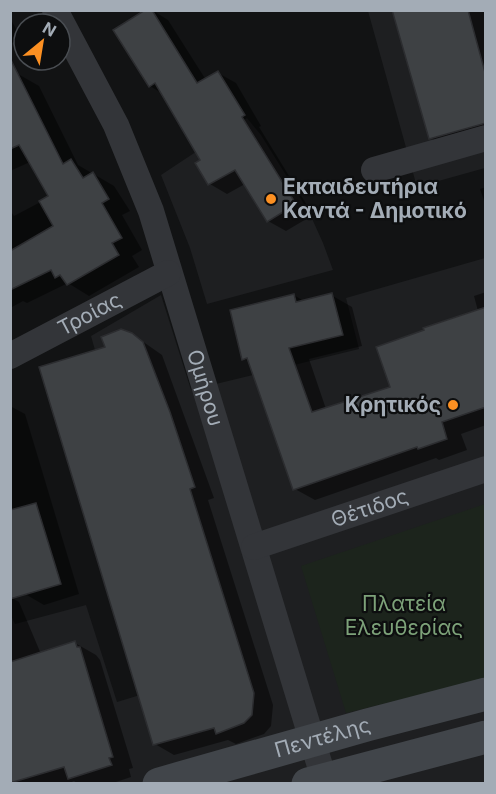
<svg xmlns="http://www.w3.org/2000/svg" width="496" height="794" font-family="Inter,sans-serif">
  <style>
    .built { fill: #1e1f21 }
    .green { fill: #1c241c }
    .shadow { fill: #0007 }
    .building { fill: #3e4144; stroke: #2c2d30; stroke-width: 1.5 }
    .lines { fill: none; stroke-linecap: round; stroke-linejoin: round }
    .minor { stroke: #333539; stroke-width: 26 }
    .secondary { stroke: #41454a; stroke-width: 33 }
    .poi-dot { fill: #fc9022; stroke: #0d0e0f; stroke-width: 2 }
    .labels { text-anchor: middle; stroke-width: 4.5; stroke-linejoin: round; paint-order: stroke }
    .poi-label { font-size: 21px; font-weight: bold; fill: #a3acb6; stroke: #0d0e0f; text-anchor: start }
    .street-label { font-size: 21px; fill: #a3acb6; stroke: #0d0e0f }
    .park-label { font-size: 21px; fill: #7da279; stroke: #0d0e0f }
  </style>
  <rect width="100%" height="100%" fill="#121314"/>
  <!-- built -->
  <path class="built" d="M368,11H485V168L417,187Z
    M247,118L261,135L309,212L323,243L333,270L207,304L190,248L161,175Z
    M485,258V783H11L10,613L15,624L86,605L117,702L189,680L91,336L161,295L191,390L359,349L346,298Z"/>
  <!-- green -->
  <path class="green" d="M485,504V679L346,713L301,566Z"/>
  <!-- shadow -->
  <path class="shadow" d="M152,10L168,20L206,80L218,73L236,83L261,126L259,127L313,215L286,231L268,221L245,184L227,194L210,184L197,164L202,160L163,94L150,86Z
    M393,10H486V144L455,152L430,138Z
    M10,18L21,38L10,44Z
    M18,74L39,86L78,165L114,186L130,211L122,215L142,250L132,256L139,267L89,296L68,283L27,303L23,301L12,307L10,306V210L14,216L50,197L30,162L10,171V78Z
    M486,187V206L480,189Z
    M486,292V425L461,434L467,450L439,460L436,458L315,500L295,489L250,362L244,359L294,295L305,302L331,295L352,307L362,346L309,359L326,409L392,388L478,311L474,296Z
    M132,334L162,355L214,498L208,500L273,705L271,726L264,734L236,744L228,740L174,755L155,744L107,348Z
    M10,406L25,414L79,594L44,605L25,594L10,547Z
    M10,597L19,602L41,654L75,643L96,655L100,660L133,768L129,769L131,777L110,784H78L74,781L67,784H10Z"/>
  <!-- building -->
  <path class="building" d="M145,10H152L197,83L218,71L245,115L242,117L296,204L267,222L235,170L208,185L195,163L200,160L155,83L149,87L113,30Z
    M392,10H468L486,76V123L429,139Z
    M10,58L63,164L71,159L83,178L93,172L109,199L102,203L122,238L112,243L119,255L67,285L60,275L55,278L51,270L10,290V251L53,226L39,201L48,196L19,145L10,149Z
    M332,293L343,335L289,348L312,412L390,387L376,347L424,330L423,328L486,307V407L442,422L447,439L418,449L417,447L293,490L247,358L242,360L230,310L294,294L296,302Z
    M121,329L132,333L143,342L170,412L195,487L190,489L254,693L252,715L244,723L216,734L214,728L153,745L39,367L105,347L101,337Z
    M36,503L61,584L10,599V510Z
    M75,641L77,647H80L113,757L109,758L112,765L68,779L64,767L10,783V662Z"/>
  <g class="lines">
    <!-- minor -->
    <g class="minor">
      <path id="s1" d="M55,10L116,125L151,211L324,779"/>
      <path d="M374,170L486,138"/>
      <path id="s2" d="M10,356L168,273"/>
      <path id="s3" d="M254,547L486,469"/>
    </g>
    <!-- secondary -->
    <g class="secondary">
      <path id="s4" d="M159,784L367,725L486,694"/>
      <path d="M308,784L486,737"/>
    </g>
  </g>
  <!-- markers -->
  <g class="poi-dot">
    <circle cx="271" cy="199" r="6"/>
    <circle cx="453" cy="405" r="6"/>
  </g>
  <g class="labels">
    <!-- poi labels -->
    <g class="poi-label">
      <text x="283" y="194">Εκπαιδευτήρια<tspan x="283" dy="24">Καντά - Δημοτικό</tspan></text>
      <text x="441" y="412" text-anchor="end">Κρητικός</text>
    </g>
    <!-- street labels -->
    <g class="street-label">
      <text dy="7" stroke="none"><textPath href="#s2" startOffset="90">Τροίας</textPath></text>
      <text dy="7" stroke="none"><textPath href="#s1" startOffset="408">Ομήρου</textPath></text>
      <text dy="7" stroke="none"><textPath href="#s3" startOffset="122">Θέτιδος</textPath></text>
      <text dy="7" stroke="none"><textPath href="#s4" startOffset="170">Πεντέλης</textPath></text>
    </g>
    <!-- park labels -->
    <g class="park-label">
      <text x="404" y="611">Πλατεία<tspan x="404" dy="24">Ελευθερίας</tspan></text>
    </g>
  </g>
  <!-- border -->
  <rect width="496" height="794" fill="none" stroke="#a3acb6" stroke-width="24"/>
  <!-- north arrow -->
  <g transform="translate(42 42) rotate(30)"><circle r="28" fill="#0d0e0f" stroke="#494d52" stroke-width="1.5"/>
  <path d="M0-4.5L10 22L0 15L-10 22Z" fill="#fc9022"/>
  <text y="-9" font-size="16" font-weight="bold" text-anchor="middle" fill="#a3acb6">N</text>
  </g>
</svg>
